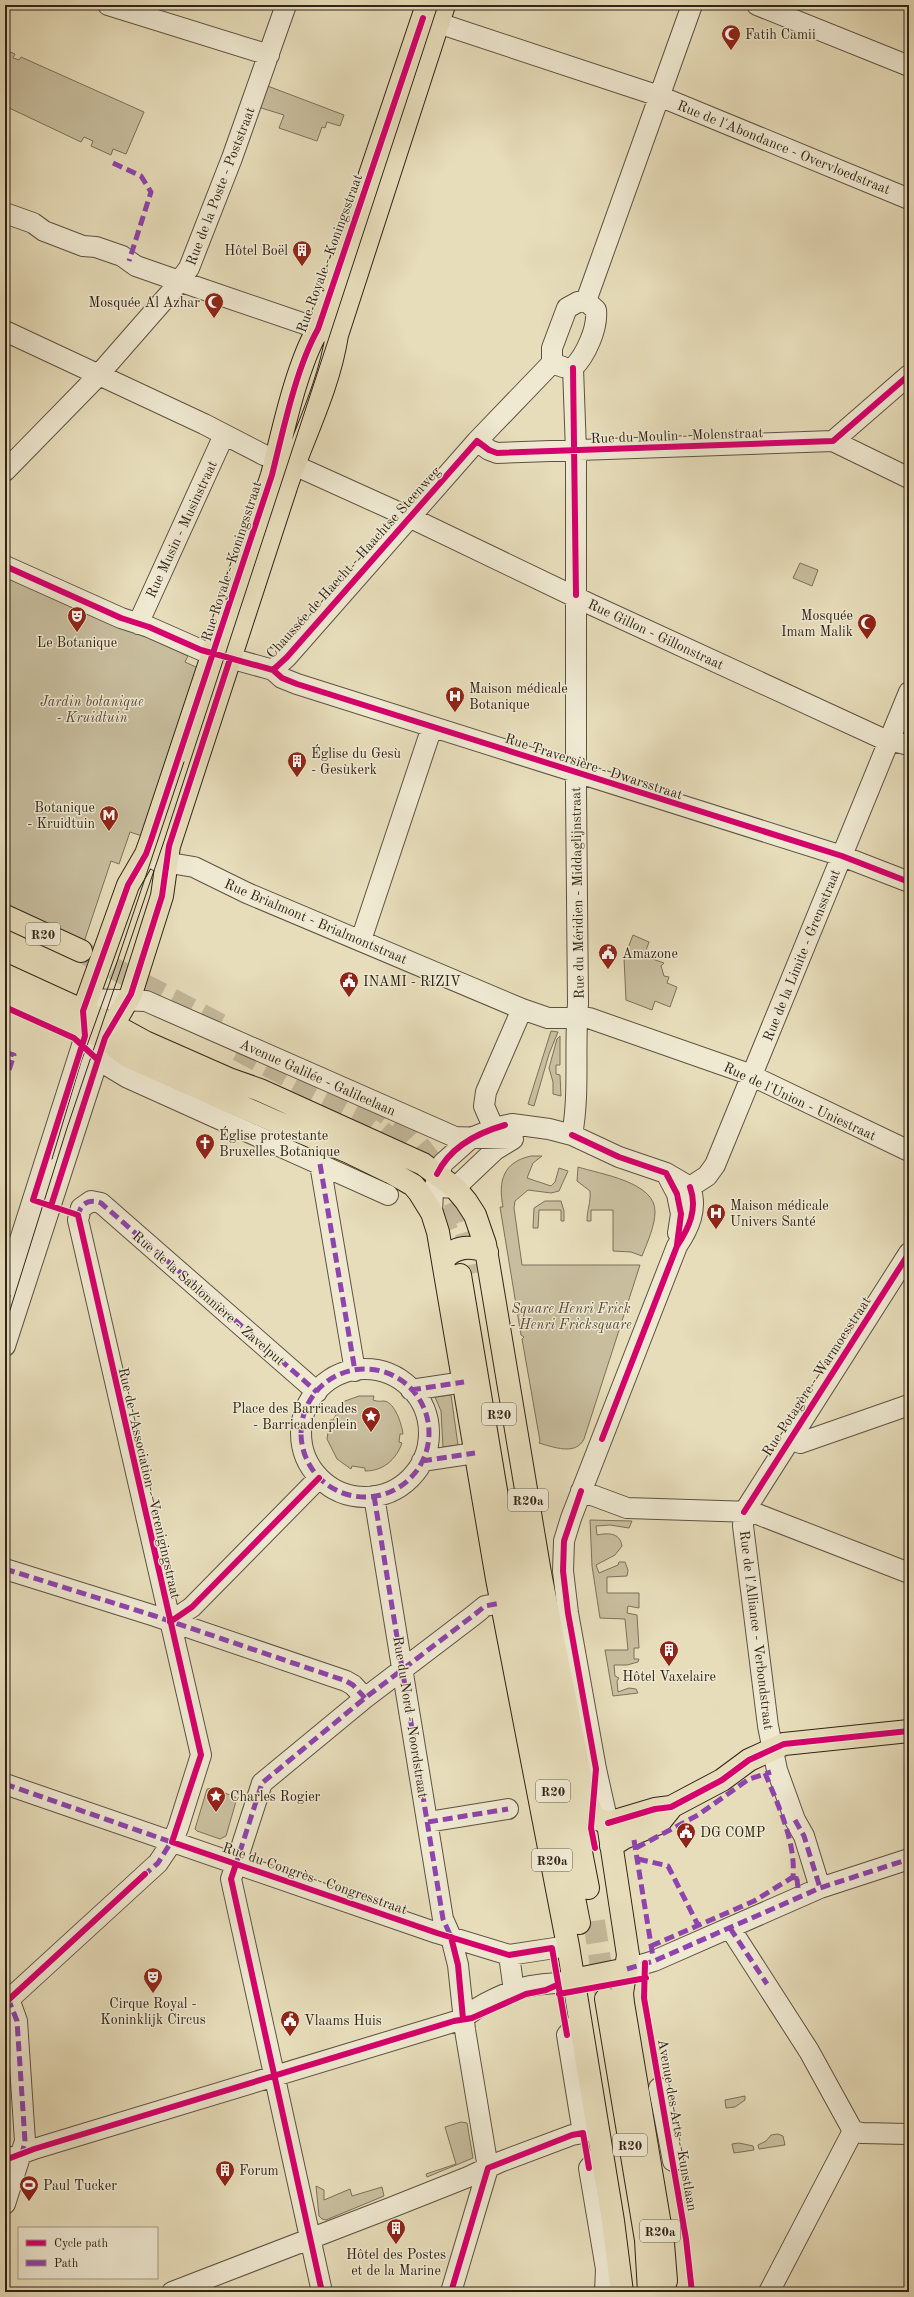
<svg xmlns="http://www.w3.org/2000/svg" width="914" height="2297" font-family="'Old Standard TT',serif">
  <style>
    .green { fill: #c8be9e; stroke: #7c715a }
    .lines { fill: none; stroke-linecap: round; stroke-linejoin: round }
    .highway-tunnel { stroke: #c3b899; stroke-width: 22; stroke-dasharray: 22 11; stroke-linecap: butt }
    .minor-casing { stroke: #5e5240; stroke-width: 22 }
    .major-casing { stroke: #312417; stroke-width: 24 }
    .highway-casing { stroke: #312417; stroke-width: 24 }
    .minor { stroke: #efe9d2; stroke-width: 20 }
    .major { stroke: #e7ddba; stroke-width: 22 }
    .highway { stroke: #e7ddba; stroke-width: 22 }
    .tram { stroke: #312417; stroke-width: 1 }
    .quiet { stroke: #8e44ad; stroke-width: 5; stroke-dasharray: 10 5; stroke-linecap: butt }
    .cycleway-casing { stroke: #efe9d2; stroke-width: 8 }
    .cycleway { stroke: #d6006c; stroke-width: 6 }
    .labels { text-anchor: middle; stroke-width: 3; stroke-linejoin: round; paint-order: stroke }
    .shield { fill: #efe9d2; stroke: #6a5f4f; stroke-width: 1 }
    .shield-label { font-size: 13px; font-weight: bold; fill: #312417 }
    .poi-label { font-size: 14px; fill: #312417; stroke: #efe9d2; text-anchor: start }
    .street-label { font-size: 14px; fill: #312417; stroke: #efe9d2 }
    .park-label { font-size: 14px; font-style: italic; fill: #574a39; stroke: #efe9d2 }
  </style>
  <rect width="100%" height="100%" fill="#e7ddba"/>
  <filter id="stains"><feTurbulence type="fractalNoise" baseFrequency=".005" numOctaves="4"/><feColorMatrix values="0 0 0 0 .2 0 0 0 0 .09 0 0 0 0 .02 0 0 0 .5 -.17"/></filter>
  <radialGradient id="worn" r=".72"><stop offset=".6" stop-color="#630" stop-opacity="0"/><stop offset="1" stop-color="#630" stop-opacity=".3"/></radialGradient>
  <!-- green -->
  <path class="green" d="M5,50L15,54L13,58L19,60L21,57L144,112L126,154L113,149L111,155L91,146L93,141L84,137L81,142L5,106Z
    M265,85L344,115L340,126L327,122L325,128L322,127L317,141L279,128L284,115L258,107Z
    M800,563L818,570L812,586L793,578Z
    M5,574L188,656L185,662L198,668L142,836L130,832L119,864L111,861L84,942L5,906Z
    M633,935L649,942L644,956L664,963L661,966L664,976L669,977L667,983L677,987L670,1007L655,1001L652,1010L626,1000L624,958Z
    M551,1031L558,1032L549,1054L534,1106L528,1104Z
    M560,1036V1065H556V1074L560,1075L561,1096L553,1094V1082L549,1068L557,1039Z
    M531,1156H542L533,1163L527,1178L551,1186L555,1182L559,1168L568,1171L559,1191L551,1193L528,1190L515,1201L514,1208L522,1265H640L584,1439C576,1456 553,1447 539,1443L540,1441L522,1339L524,1337L521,1335L500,1207H503C498,1181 503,1162 531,1156Z
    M578,1167C600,1174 656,1182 655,1212C655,1226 647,1243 642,1256L631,1252L613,1251V1210H591V1221H587C587,1210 591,1202 590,1191L577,1181Z
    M545,1201H561L564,1211V1221H561V1210H539L538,1228H533L534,1208Z
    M451,1395L458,1445L443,1447L441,1411L435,1397Z
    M359,1396H374L373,1400C379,1402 381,1401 384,1401C395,1402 402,1425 403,1434H400L399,1442L402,1443C396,1460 383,1471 365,1471V1468L352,1466L351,1469L337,1459L327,1439L330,1420H333L339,1410L337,1408L345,1401Z
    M590,1520L632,1521L629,1528L610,1525L596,1526L597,1535C607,1533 620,1532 622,1546L615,1555L596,1565L599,1573L618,1565L619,1562H625L628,1570L627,1576L607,1577V1593H639V1608L628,1606L627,1613L637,1615L639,1648H634V1659H639L638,1662L627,1665H614L615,1676L619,1678L617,1681L618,1692L629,1688L636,1689L638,1693L613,1696L605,1650H628L625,1619L600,1618L592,1566Z
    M213,1788L237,1798L226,1836L220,1839L197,1831L195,1829L207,1789Z
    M745,2096V2100L735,2107L726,2108L725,2100Z
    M461,2122L467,2123L473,2158L427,2177L426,2174L456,2164L445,2127Z
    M778,2134L783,2136L785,2145L759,2149L758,2145L766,2141L771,2135Z
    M739,2143L753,2146L754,2150L734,2153L732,2144Z
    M316,2186L324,2190V2200L350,2189L352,2196L382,2187L384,2196L326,2220L322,2219L319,2216Z"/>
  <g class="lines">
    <!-- highway-tunnel -->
    <path class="highway-tunnel" d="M84,953L229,1029
      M238,1050L362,1116C413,1151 443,1206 458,1265
      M369,1103C410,1124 447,1177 461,1219C468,1236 471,1255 475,1273
      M594,1921L606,1999"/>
    <defs>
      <path id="minor" d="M108,5L269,55
        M757,5L909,66
        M423,18L659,96L909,199
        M5,213L33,223L44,231L83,246L96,247L122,256L136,266L179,281L334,334
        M586,301L692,5
        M5,331L204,424L264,455L294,465L409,517L590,604L881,738L909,745
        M563,367L552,363V348L567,308L578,302L586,301
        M477,441L489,450L497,453L833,441L909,478
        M833,441L909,375
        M5,471L94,380L171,292L189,268L232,158L286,5
        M5,566L121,618L149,627L201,650L273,670L282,678L297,684L842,856L909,882
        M138,624L224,435
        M273,670L287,657L477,441L552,363
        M146,854L158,861L194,867L247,893L522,1009L548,1018H589L746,1073L909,1151
        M361,940L432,727
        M87,999L146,1001L455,1137L512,1139
        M98,1060L128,1078L388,1195
        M494,1129L484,1106L486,1092L522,1009
        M572,1135C580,1092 574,1048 578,1004L576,793V451L573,368C586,355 598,328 596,310L586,301
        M320,1164L355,1371
        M666,1173L677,1194L681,1214L678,1233
        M440,1187L455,1188L495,1150L513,1139
        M690,1187L707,1176L715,1165L909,692
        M432,1213L433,1191L443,1163L471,1138L498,1127L512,1124L549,1129L572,1135L619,1157L666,1173L690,1187
        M5,1287L85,1036L84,1029
        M5,1346L105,1038
        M301 1433a64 64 0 1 1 128 0a64 64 0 1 1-128 0Z
        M411,1390L464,1382
        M791,1438L800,1443L909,1405
        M422,1461L475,1453
        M581,1491L627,1508L752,1512L909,1573
        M374,1496L443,1919L451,1937L458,1965L465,2030L488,2168L451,2292
        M5,1569L155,1616L346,1681L353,1685L365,1698
        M170,1622L192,1607L319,1478
        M5,1784L437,1933L509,1955L568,1946
        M428,1822L508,1809
        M608,1823L596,1769L568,1613L563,1571L564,1541L571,1518L677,1246C689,1228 698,1209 690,1187
        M820,1888L804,1836L795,1820L777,1770L768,1726L743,1526L744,1512L909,1253
        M730,1928L809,2051L853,2131
        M509,1955L514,1991
        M627,1969L654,1961L820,1888L909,1859
        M5,1995L9,1999L17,2021L25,2141L5,2204
        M5,2003L158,1863L172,1842L178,1828L201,1755L78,1220L81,1208L91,1201L101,1203L317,1392
        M659,2088L673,2161
        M853,2131L862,2133L909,2134
        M601,2154L589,2168L606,2269L605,2292
        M5,2160L34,2149L463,2019C477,2005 511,1990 530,1986C545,1983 559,1984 573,1980
        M172,2292L390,2208L468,2177L500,2162L572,2135L583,2133L567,2035L580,2020
        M322,2292L231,1879L262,1783L365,1698L474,1615L485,1606L501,1603
        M769,2292L853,2131"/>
      <path id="major" d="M5,975L112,1024L145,1042L229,1079L260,1090L423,1164L455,1188L466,1201L475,1215L485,1244L540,1573L582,1785L593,1817L608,1823
        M5,993L105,1038L127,1056L272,1120L349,1152L390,1172L413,1185L419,1192L432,1213L438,1232L497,1579L568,1946L613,2221L622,2292
        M84,1026L83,1011L128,885L146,854L151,840L272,475C283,431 296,368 318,329L427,5
        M106,1037L131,994L162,896L169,846L287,484C304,435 329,387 337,335L444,5
        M443,1260C455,1246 470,1245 487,1252
        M608,1823L628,1955L622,1993L623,2003L663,2243L666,2281L662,2292
        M608,1823L655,1809L671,1807L722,1780L749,1760L784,1744L909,1731
        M611,1846L624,1838L659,1823L671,1808
        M573,1980L627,1969"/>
      <path id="highway" d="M5,916L81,951
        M460,1275L515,1604L579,1923
        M514,1508L588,1888
        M606,1999L646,2240L649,2292"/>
    </defs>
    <!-- minor casing -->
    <use href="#minor" class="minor-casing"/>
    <!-- major casing -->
    <use href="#major" class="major-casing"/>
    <!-- highway casing -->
    <use href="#highway" class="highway-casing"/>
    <!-- minor -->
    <use href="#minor" class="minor"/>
    <!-- major -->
    <use href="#major" class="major"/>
    <!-- highway -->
    <use href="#highway" class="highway"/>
    <!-- tram -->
    <path class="tram" d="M52,1159L81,1062L115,968L184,762
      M5,1326L67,1128L163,844L438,5"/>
    <!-- quiet -->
    <path class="quiet" d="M113,163L141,176L151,192L129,261
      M5,1052L14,1055L5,1082
      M320,1164L355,1371
      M78,1217C79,1204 89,1198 101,1203L317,1392
      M301 1433a64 64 0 1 1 128 0a64 64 0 1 1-128 0Z
      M411,1390L464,1382
      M422,1461L475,1453
      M374,1496L443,1919L451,1937
      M5,1569L155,1616L346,1681L353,1685L365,1698
      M765,1773C778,1805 796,1842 793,1877L797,1879L803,1878
      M5,1784L174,1843
      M795,1820L804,1836L820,1888
      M428,1822L508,1809
      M634,1840L653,1957
      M636,1848L698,1815L749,1779L771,1772
      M638,1859L668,1866L698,1925
      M235,1867L262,1783L365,1698L474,1615L485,1606L501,1603
      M143,1876L158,1863L173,1839
      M797,1879L798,1888
      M730,1928L767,1984
      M651,1946L754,1901L793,1877
      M627,1969L654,1961L820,1888L909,1859
      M8,1998L17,2021L25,2141L22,2154"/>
    <defs>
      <path id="cycleway" d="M423,18L318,329C296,368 283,431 272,475L151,840L146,854L128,885L83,1011L85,1036L33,1200L78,1215L201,1755L172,1842L437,1933L509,1955L552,1948L567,2035
        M573,368L576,595
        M5,566L121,618L149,627L201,650L273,670L282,678L297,684L842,856L909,882
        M273,670L287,657L477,441L489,450L497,453L833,441L909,375
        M5,1007L74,1038L98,1060
        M572,1135L619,1157L666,1173L677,1194L681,1214L677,1245
        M437,1174C450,1147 477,1133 505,1125
        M51,1206L105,1038L131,994L162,896L169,846L230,659
        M602,1439L677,1246C689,1228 698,1209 690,1187
        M581,1491L564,1541L563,1571L568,1613L596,1769L591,1828L595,1848
        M744,1512L909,1253
        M170,1622L192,1607L319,1478
        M608,1823L655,1809L671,1807L722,1780L749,1760L784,1744L909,1731
        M236,1864L231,1879L322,2292
        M451,1937L458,1965L463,2019
        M645,1963L644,1998L686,2239L692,2292
        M559,1994L646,1978
        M5,2003L145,1874
        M5,2160L34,2149L454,2021L472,2018L526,1994L546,1990L557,1985
        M451,2292L488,2168L572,2135L583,2133L589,2168"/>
    </defs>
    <!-- cycleway casing -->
    <use href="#cycleway" class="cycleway-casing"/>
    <!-- cycleway -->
    <use href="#cycleway" class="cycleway"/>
  </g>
  <!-- icons -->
  <defs>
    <symbol id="mosque-pin" viewBox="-11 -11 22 30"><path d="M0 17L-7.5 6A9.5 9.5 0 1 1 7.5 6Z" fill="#8f2418" stroke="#efe9d2"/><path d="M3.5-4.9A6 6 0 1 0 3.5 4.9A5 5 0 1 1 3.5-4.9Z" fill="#fff"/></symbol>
    <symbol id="building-pin" viewBox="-11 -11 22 30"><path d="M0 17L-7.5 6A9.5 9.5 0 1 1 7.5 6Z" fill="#8f2418" stroke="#efe9d2"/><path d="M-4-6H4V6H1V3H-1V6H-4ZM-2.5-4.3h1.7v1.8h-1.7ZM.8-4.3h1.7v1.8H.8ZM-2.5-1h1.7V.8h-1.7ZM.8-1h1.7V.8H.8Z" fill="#fff"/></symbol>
    <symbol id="theatre-pin" viewBox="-11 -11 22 30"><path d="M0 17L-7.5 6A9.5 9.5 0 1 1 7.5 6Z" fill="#8f2418" stroke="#efe9d2"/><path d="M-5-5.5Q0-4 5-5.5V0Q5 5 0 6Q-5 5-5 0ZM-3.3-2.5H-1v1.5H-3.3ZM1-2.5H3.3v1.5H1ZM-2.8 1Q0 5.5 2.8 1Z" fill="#fff"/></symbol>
    <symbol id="hospital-pin" viewBox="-11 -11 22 30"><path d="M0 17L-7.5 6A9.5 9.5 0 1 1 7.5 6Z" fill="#8f2418" stroke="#efe9d2"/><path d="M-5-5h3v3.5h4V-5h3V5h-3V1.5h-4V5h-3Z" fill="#fff"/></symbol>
    <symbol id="metro-pin" viewBox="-11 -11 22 30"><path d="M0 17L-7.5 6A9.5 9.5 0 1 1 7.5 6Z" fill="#8f2418" stroke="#efe9d2"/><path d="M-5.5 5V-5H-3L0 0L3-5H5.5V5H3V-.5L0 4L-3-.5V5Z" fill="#fff"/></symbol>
    <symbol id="civic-pin" viewBox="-11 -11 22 30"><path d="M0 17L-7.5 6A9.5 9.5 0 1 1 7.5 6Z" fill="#8f2418" stroke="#efe9d2"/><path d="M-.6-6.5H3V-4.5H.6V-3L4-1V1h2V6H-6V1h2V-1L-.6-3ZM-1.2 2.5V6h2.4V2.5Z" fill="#fff"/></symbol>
    <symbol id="church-pin" viewBox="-11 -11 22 30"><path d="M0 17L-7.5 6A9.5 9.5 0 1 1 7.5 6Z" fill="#8f2418" stroke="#efe9d2"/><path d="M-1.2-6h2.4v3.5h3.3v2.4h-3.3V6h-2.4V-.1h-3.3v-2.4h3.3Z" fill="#fff"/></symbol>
    <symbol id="sight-pin" viewBox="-11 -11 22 30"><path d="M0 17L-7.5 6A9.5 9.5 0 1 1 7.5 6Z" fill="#8f2418" stroke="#efe9d2"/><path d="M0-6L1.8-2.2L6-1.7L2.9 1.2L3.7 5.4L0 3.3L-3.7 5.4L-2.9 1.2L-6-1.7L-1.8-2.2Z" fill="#fff"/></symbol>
    <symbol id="stadium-pin" viewBox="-11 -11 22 30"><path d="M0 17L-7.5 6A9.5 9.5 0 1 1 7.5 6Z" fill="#8f2418" stroke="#efe9d2"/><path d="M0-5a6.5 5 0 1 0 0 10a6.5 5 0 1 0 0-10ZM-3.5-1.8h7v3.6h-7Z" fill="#fff"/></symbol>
  </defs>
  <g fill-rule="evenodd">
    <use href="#mosque-pin" x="720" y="23" width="22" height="30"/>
    <use href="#building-pin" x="291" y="239" width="22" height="30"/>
    <use href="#mosque-pin" x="203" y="291" width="22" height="30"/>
    <use href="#theatre-pin" x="66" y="605" width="22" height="30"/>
    <use href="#mosque-pin" x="856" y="612" width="22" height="30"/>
    <use href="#hospital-pin" x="444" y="685" width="22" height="30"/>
    <use href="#building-pin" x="286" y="750" width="22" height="30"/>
    <use href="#metro-pin" x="98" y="804" width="22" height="30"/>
    <use href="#civic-pin" x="597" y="942" width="22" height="30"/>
    <use href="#civic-pin" x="338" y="970" width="22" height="30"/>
    <use href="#church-pin" x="194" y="1132" width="22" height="30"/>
    <use href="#hospital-pin" x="705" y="1202" width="22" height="30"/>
    <use href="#sight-pin" x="360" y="1405" width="22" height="30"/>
    <use href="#building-pin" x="658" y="1639" width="22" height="30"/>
    <use href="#sight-pin" x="205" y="1785" width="22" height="30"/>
    <use href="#civic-pin" x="675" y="1821" width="22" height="30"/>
    <use href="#theatre-pin" x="142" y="1966" width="22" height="30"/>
    <use href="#civic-pin" x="279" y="2009" width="22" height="30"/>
    <use href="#building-pin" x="214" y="2159" width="22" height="30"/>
    <use href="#stadium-pin" x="18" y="2174" width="22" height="30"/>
    <use href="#building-pin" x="385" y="2217" width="22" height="30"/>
  </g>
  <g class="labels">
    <!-- shield labels -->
    <g class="shield">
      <rect x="26" y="923" width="34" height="22" rx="3"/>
      <rect x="482" y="1403" width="34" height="22" rx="3"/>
      <rect x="508" y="1489" width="40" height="22" rx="3"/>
      <rect x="536" y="1780" width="34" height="22" rx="3"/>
      <rect x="532" y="1849" width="40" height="22" rx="3"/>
      <rect x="613" y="2134" width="34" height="22" rx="3"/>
      <rect x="640" y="2220" width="40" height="22" rx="3"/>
    </g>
    <g class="shield-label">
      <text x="43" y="939">R20</text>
      <text x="499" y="1419">R20</text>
      <text x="528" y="1505">R20a</text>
      <text x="553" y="1796">R20</text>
      <text x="552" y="1865">R20a</text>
      <text x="630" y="2150">R20</text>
      <text x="660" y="2236">R20a</text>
    </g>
    <!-- poi labels -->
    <g class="poi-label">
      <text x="745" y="39">Fatih Camii</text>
      <text x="288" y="255" text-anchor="end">Hôtel Boël</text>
      <text x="200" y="307" text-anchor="end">Mosquée Al Azhar</text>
      <text x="853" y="620" text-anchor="end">Mosquée<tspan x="853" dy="16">Imam Malik</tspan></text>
      <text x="77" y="647" text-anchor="middle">Le Botanique</text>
      <text x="469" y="693">Maison médicale<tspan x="469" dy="16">Botanique</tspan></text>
      <text x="311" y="758">Église du Gesù<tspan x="311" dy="16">- Gesùkerk</tspan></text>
      <text x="95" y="812" text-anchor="end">Botanique<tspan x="95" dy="16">- Kruidtuin</tspan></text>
      <text x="622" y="958">Amazone</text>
      <text x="363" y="986">INAMI - RIZIV</text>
      <text x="219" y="1140">Église protestante<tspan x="219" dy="16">Bruxelles Botanique</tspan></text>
      <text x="730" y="1210">Maison médicale<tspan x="730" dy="16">Univers Santé</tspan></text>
      <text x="357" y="1413" text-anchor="end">Place des Barricades<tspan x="357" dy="16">- Barricadenplein</tspan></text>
      <text x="669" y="1681" text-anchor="middle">Hôtel Vaxelaire</text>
      <text x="230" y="1801">Charles Rogier</text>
      <text x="700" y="1837">DG COMP</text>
      <text x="153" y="2008" text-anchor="middle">Cirque Royal -<tspan x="153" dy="16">Koninklijk Circus</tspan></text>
      <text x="304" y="2025">Vlaams Huis</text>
      <text x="239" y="2175">Forum</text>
      <text x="43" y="2190">Paul Tucker</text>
      <text x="396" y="2259" text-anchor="middle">Hôtel des Postes<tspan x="396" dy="16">et de la Marine</tspan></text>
    </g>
    <!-- street labels -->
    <g class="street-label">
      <text transform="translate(784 147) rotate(22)" y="5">Rue de l'Abondance - Overvloedstraat</text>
      <text transform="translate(220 186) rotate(-69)" y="5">Rue de la Poste - Poststraat</text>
      <text transform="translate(329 253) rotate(-70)" y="5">Rue Royale - Koningsstraat</text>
      <text transform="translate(677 435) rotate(-2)" y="5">Rue du Moulin - Molenstraat</text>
      <text transform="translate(181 529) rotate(-65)" y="5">Rue Musin - Musinstraat</text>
      <text transform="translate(231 561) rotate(-72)" y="5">Rue Royale - Koningsstraat</text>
      <text transform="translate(353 562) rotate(-48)" y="5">Chaussée de Haecht - Haachtse Steenweg</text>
      <text transform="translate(656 634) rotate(25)" y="5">Rue Gillon - Gillonstraat</text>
      <text transform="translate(594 766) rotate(18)" y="5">Rue Traversière - Dwarsstraat</text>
      <text transform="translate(577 893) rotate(-91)" y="5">Rue du Méridien - Middaglijnstraat</text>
      <text transform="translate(316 921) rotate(23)" y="5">Rue Brialmont - Brialmontstraat</text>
      <text transform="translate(801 955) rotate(-68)" y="5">Rue de la Limite - Grensstraat</text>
      <text transform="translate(318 1077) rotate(24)" y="5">Avenue Galilée - Galileelaan</text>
      <text transform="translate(800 1101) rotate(25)" y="5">Rue de l'Union - Uniestraat</text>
      <text transform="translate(209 1298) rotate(41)" y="5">Rue de la Sablonnière - Zavelput</text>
      <text transform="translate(816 1376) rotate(-57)" y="5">Rue Potagère - Warmoesstraat</text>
      <text transform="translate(150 1483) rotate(77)" y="5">Rue de l'Association - Verenigingstraat</text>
      <text transform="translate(757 1630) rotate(83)" y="5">Rue de l'Alliance - Verbondstraat</text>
      <text transform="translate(411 1717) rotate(81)" y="5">Rue du Nord - Noordstraat</text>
      <text transform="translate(315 1878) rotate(19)" y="5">Rue du Congrès - Congresstraat</text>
      <text transform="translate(678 2125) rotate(80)" y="5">Avenue des Arts - Kunstlaan</text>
    </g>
    <!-- park labels -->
    <g class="park-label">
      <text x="92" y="706">Jardin botanique<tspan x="92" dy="16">- Kruidtuin</tspan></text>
      <text x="571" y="1313">Square Henri Frick<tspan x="571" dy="16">- Henri Fricksquare</tspan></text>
    </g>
  </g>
  <!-- margin -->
  <rect width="914" height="2297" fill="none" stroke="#e7ddba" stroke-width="20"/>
  <rect x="6" y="6" width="902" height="2285" fill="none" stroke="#312417" stroke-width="2"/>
  <rect x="10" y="10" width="894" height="2277" fill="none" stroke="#312417"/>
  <!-- legend -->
  <rect x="18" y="2227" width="140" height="52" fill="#efe9d2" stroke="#a39a87"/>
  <rect x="26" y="2240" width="20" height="6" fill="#d6006c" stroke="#a39a87"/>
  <text x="54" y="2247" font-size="12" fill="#312417">Cycle path</text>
  <rect x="26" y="2260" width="20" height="6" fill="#8e44ad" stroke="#a39a87"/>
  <text x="54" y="2267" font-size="12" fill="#312417">Path</text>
  <rect width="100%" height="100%" filter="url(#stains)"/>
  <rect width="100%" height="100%" fill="url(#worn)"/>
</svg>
